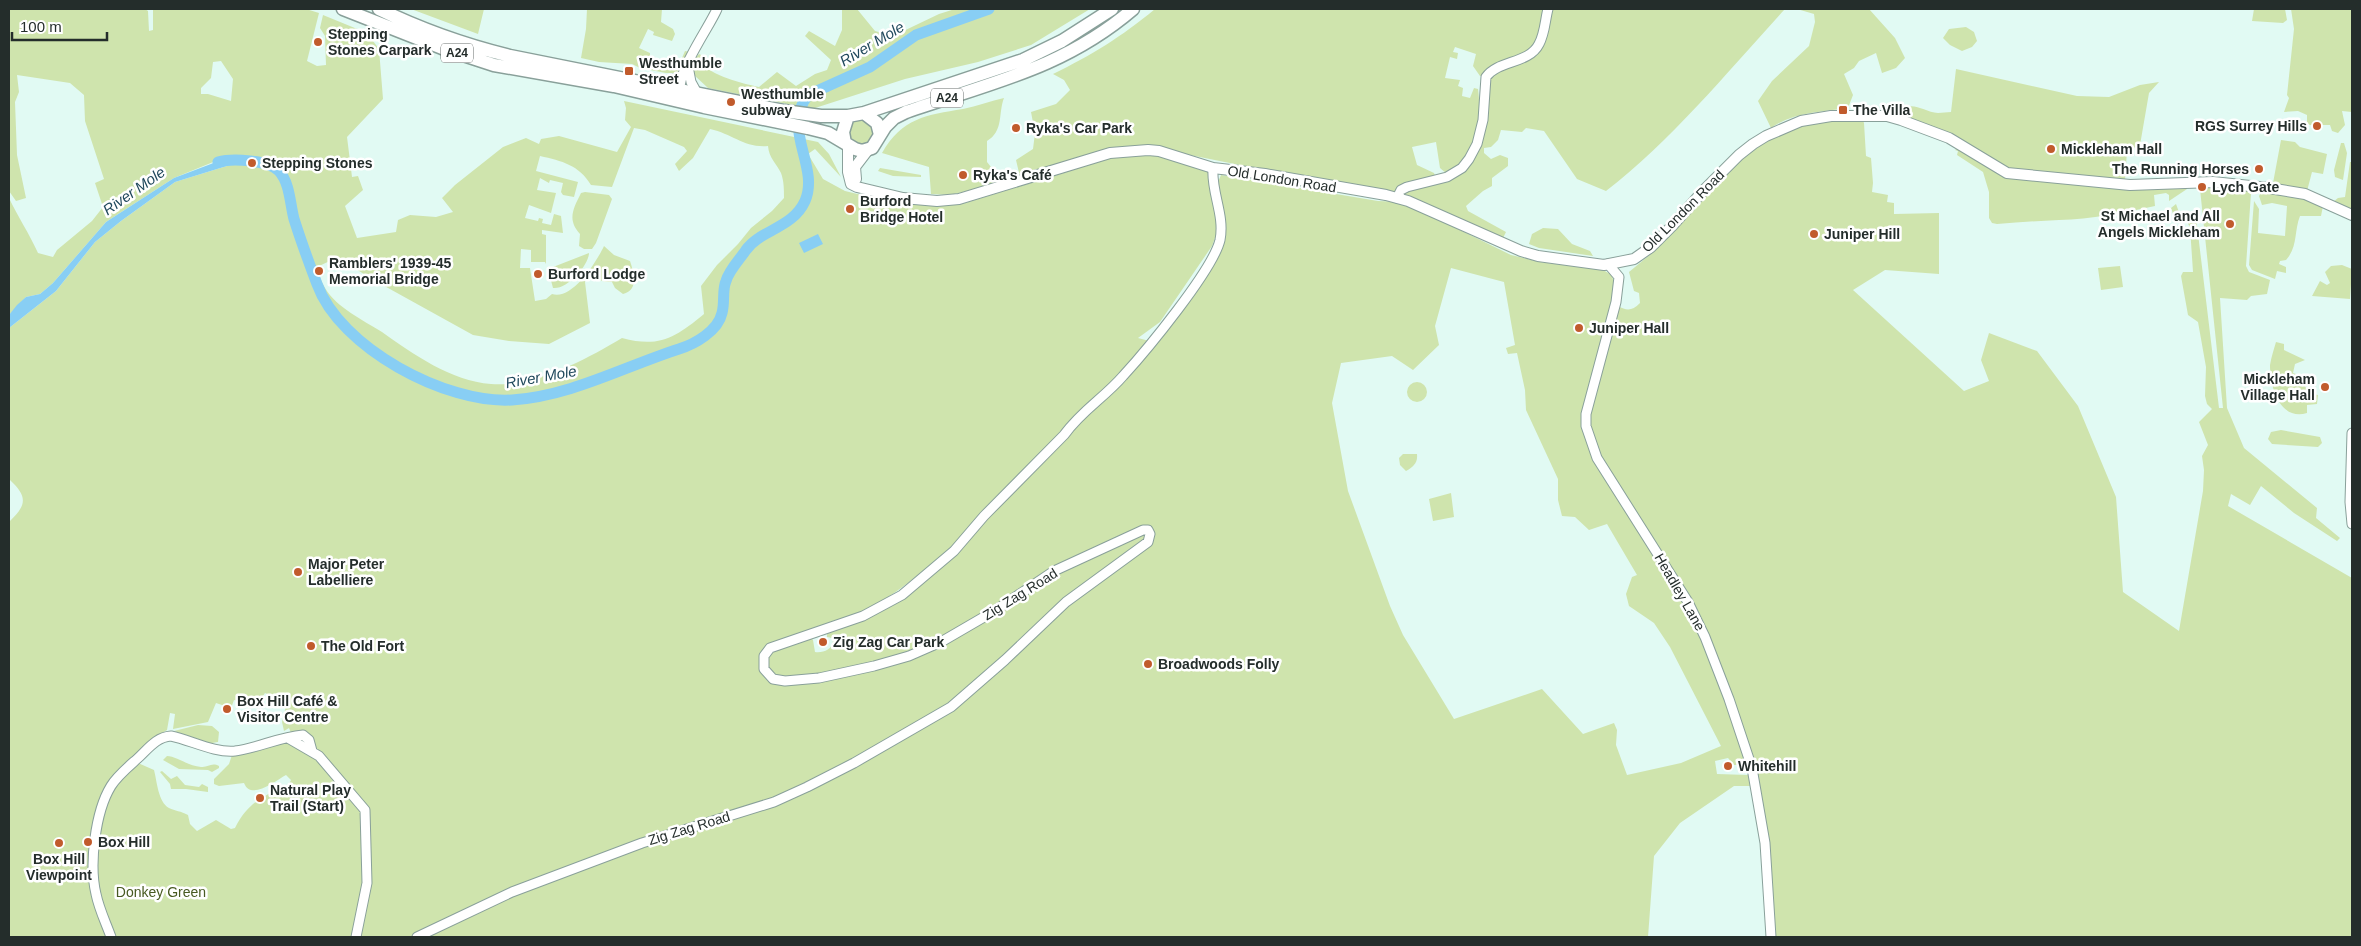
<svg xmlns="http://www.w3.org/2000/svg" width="2361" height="946" font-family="Helvetica,sans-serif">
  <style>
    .green { fill: #cfe4ad; fill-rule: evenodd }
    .water { fill: #88cef4 }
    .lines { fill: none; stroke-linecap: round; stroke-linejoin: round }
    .river { stroke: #88cef4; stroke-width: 11 }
    .minor-casing { stroke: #89a09a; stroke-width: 11 }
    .major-casing { stroke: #89a09a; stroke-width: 12 }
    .highway-casing { stroke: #89a09a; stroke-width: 15 }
    .minor { stroke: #fff; stroke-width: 9 }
    .major { stroke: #fff; stroke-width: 10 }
    .highway { stroke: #fff; stroke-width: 12 }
    .poi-dot { fill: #c15b2c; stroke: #fff; stroke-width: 2 }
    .labels { text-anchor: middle; stroke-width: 5; stroke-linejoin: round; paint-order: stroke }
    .shield { fill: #fff; stroke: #666c6b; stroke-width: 1 }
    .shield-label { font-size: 12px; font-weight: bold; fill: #242d2b }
    .poi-label { font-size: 14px; font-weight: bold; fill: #242d2b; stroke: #fff; text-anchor: start }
    .street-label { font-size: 14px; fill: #242d2b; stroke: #fff }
    .park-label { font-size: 14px; fill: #485a21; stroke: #fff }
    .water-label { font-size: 15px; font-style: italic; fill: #21495d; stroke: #fff }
  </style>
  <rect width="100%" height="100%" fill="#e1faf3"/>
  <!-- green -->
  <path class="green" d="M9,9H145L148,11L149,31L153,30V9H306L319,13L307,61L317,66L326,65L325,36L320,28L323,15L367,33L379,49L383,99L347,137L352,177L358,176L363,190L345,206L357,238L396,232L398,220L410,215L436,217L453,212L442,198L455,185L503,147L526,138L539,144L541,139L559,136L617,152L631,127L625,120L626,108L624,101L818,142L829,154L841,177L815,149L808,154L823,179L845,191L895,203L900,201L962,204L1125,154L1157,156L1208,172L1219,227L1212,246L1160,322L1138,338L1153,342L1214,261L1223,245L1224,220L1218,182L1221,175L1378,201L1403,202L1511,255L1540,262L1603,270L1612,275L1614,284L1612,308L1581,426L1595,458L1691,611L1716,672L1720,670L1711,645L1690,602L1599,457L1589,426L1588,415L1618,306C1627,311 1632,311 1640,303L1639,293L1634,291L1629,272C1645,259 1661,246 1674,231C1708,194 1751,139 1801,124C1820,118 1842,119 1862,119L1864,123L1866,156L1871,158L1873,183L1872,192L1888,195L1887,202L1894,203V214L1939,213V274L1885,270L1853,290L1964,391L1989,381L1981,360L1989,333L2037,351L2078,406L2116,497L2123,592L2179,631L2203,491L2204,470L2202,456L2208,445L2199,422L2212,409L2207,404L2205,396L2206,367L2198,322L2188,315L2181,276L2183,272H2193L2190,227L2187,222L2175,219L2171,208L2176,204L2180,215L2188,216L2191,219L2196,217L2219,408H2223L2200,189L2202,184H2206L2248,190L2251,193L2246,266L2249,272L2270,280L2267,294L2251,296L2247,300L2220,298L2227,408L2244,448L2317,508L2316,518L2340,538L2337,541L2294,513L2261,486L2250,505L2231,494L2228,506L2352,578V937H1771L1765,843L1752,768L1750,765H1734L1728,758L1715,761L1717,774L1748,775L1750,786H1734L1680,823L1654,856L1648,937H9V522C28,504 27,496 9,479V328L56,291L95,242L121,221L175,182L230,165L232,156L223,158L174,178L106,222L53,283L40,294L26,297L9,315V198C18,217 29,233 38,253L53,257L57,250L92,221L103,207L95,183L104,179L85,121L84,95L70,83L17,75L19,92L15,102L17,155L26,198L16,201L9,191ZM221,61L233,79L231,101L208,94H201V88L211,78L213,62ZM634,128L645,130L684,147L687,151L675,164L679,171L693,158L710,129C733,134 744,148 768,146C769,158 776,163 781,173C784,181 784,190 784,198L772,211L751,228L738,244L717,265L701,286L704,314C675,338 659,348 622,338C587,359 533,388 491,384C451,381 413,354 382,332C363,320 337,308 325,288C321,282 319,274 317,267L334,259L345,262L370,278L473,335L509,341L549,344L590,323L585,282L591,271C598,280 601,282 612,282L615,288L623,294C639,290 634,273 630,261L614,255L604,246C597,261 572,301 552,294L546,299L535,301L530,268H520L521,249L531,250V262H545L546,264V235L542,234V230L563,233L561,216L554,214L551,225L542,223L543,219L539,218L538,221L525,218L529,205L551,213L556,193L537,190L540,178L549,183L550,180L563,183L561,192L563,195L574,197L578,182L536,171L540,156C562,161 579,165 591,185L612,187ZM1451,268L1504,282L1515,345L1506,348L1508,354L1517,353L1525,390L1526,410L1558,479V500L1562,516L1575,517L1589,530L1607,524L1637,575L1632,577L1626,594L1629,606L1654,623L1670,647L1721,746L1681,763L1627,775L1616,745L1617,730L1614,723L1583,734L1542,689L1454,719L1403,635L1390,606L1348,491L1332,403L1341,363L1392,356L1413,370L1439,345L1435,326ZM932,563L938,570C906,598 867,620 827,633V637L832,638L833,641C832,650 823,653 815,652L813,640L811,638C790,643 753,647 773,676C796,681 818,677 841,672C917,656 974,620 1039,580L1042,583C1012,605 977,626 944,643C913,660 801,697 768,680C760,675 760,664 760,656C769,641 789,638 804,634C857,618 890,600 932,563ZM1058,604L1060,607C1030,640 997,673 962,701C936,721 907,737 878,752C813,788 747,818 675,834L673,829L765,802L812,782L933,715L955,699L1000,660ZM265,693L287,702L282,722L284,731L289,728L291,733L289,741L232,755L229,764L214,779V784L219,786L244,783C251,801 275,781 286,775L291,780L289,784C264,796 248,802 235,828L231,829L216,820L197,831L190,824L188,815C181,811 175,811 169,808C158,802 157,781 154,770L138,763L145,754L162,742L159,735L167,730L170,713L175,714L173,729L208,722L216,703L231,708L234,700L257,705ZM101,799L105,801L100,822L95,878H90L92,849Z
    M411,9H484L478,34Z
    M587,9H662L661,22L673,29L675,34L672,41L653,35L654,32L648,29L639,48L650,53V59L667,62L670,58H682L685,51L690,52L680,73H666L640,68L632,64L599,62L581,58L586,29Z
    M842,9H857L875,31L893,36L939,14L955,9H1090L1031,45L978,62L905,79L812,109L708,88L694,75L692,62L699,54L703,56L700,62C712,76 741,83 759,87L777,72L796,86L815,74L827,70L831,60L805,36L809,31L835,46L842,30Z
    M1155,9H1785C1728,71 1673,139 1606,191L1577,179L1544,131L1526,128L1522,132L1501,130L1498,140L1491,147L1484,148V153L1491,159L1500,155L1508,158V166L1492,178V186L1483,191L1466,206L1468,211L1506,232L1502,240L1419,203L1420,200L1403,195L1406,189L1449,180L1468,168L1473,156L1487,83L1493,75L1480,76L1473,66L1476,54L1455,47L1453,52L1458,53L1457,59L1450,57L1445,78L1460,80L1458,86L1463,88L1462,96L1470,98L1474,88L1478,89C1482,118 1477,161 1447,174L1440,168L1436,142L1412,147L1417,165L1434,173L1436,178L1402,186L1394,193L1334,184L1145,146L1110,148L1020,177L1016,160L1033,149L1035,133L1031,112L1056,104L1070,90L1064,80L1053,74C1092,55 1121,37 1155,9Z
    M1797,9H1869L1895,38L1905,58L1896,68L1882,73L1876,53L1859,61L1854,68L1844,74L1853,95L1848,108C1822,112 1793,112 1771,128L1758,101L1772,81L1809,46L1815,22L1814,14Z
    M2254,9H2285L2287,20L2283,23L2252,21Z
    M2291,9H2352V112L2342,111L2345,125L2338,133L2332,131L2330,125H2323L2317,127L2307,124V115L2298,111L2284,112L2289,98L2287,95L2294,29Z
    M1966,27L1974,32L1977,41L1972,47L1962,51L1950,45L1943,38L1949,29Z
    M1956,69L2077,96L2109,97L2140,85L2159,82L2149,93L2140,145L2127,151L2125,180L2008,169L1899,115L1898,112C1912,99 1923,112 1938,113C1942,113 1947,112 1951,112Z
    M1004,98C998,113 1004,131 987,141V162L995,172L996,184L950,195L931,194L929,167L882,153C902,118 926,115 963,109C977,106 991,101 1004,98Z
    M848 133a13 13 0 1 1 26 0a13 13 0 1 1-26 0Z
    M2281,140L2295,142L2300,147L2327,154L2323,174L2312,172L2307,191L2273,183Z
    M2341,143H2344L2347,153L2343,180L2335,177L2334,170Z
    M1958,147L1994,169L2187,187V189L2169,201V195L2166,193L2154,195L2155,206C2124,213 2091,219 2059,220C2038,221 2018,222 1997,224L1992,223L1989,218V192L1983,172L1957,155L1958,151L1955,150Z
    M2350,162H2352V211L2333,202L2338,198L2345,197Z
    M880,168L921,175V177L893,176L878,171Z
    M2262,191L2298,196L2323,206L2321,216H2300C2294,231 2298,247 2286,260L2280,261L2279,264L2286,267V273L2277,271L2275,279L2252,270L2249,265L2254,201L2259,209L2258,233L2285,236L2287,206L2272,203L2262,205L2259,196Z
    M585,192L609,195L612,199L596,243L592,249H584L579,246L580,234C567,220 573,209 581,193Z
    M1543,228L1558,229L1572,244L1590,251L1593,256L1539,248L1529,244L1532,234Z
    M589,253C589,265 567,290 553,288L548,269Z
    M2342,265L2352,269L2350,299L2312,296L2320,281L2327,285L2330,283L2325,272L2331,266Z
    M2120,266L2123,287L2101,290L2098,268Z
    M2276,342L2284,344V350L2305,360L2295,364L2293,373L2304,377C2305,388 2305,392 2318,395L2317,404L2307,405V413C2279,421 2270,386 2270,365C2271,358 2274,349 2276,342Z
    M1407 392a10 10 0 1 1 20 0a10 10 0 1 1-20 0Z
    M2281,430L2320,437L2322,443L2318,447L2272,444L2268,439L2271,432Z
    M1403,454H1417C1418,463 1413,467 1406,471L1400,465L1399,458Z
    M1451,493L1454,517L1433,521L1429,499Z
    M198,725L212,726L219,732L218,742L212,743L210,745L174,731Z
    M167,756C176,756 188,766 201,767C208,768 211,762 219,766V768L212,772L208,770L179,769L163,760Z
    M162,771L171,779L177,776L185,785L199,787L202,784L208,787V792L186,789H171L170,784L160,772Z"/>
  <!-- water -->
  <path class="water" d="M232,156L230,165L175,182L121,221L95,242L56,291L9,328V315L17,305L26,297L40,294L53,283L106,222L174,178Z
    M818,234L823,244L804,253L799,243Z"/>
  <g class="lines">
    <!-- river -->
    <path class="river" d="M218,162C232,158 269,160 279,171C290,183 290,204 294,219C301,241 309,263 317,284C340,348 446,404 512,400C571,396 623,367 679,349C695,344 718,331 722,313C725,302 722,290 726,281C729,270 740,259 746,250C760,230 793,228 805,201C820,167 781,129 808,95L870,67L916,35L989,9"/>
    <defs>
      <path id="minor" d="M688,66L691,82L697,93
        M656,83L675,79L683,75
        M681,94C674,75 709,28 717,9
        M1397,198L1401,190L1407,187L1447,177L1462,168L1469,159L1477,144L1483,120L1486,77C1498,60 1529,64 1539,44C1545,33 1545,20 1548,9
        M1608,264L1619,277L1616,302L1586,414V426L1597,458L1688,602L1705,637L1729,699L1752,768L1765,843L1771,937
        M2352,433L2350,502L2352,524
        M288,738L319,756L365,810L367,883L356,937
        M111,937C106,923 99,909 96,894C89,865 95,812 111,786C117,776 128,767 137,759C148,749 156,737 171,736C191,740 214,753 235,751C258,748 279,737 303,735L309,740L312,751
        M417,937L512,892L642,843L774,802L807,787L854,763L951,707L1005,660L1066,602L1148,542L1150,534L1148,530H1143L1054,571L996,610L941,642L909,656L874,666L819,678L785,681L773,679L764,669V656L770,648L863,616L902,595L954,551L984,516L1064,435C1082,410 1104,398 1123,376C1146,351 1213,270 1220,240C1225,215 1211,192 1213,168"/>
      <path id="major" d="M848,145V172L851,184L857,187L903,198L937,201L959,199L1110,153L1148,150L1159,151L1213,168L1265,174L1386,195L1408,201L1521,251L1538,256L1604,265L1634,259L1651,247L1672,226L1704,190L1739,155L1753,144L1766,136L1801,121L1831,116H1887L1901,120L1949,138L2007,173L2130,185L2213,182L2269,188L2305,194L2352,215
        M856,179L855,167L868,150"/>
      <path id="highway" d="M343,9L442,48L494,65L614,86L704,107L808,128L828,133L855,149L862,151L872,148L885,127L894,118L906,112C989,83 1063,69 1133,9
        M379,9C420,29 465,45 510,56L784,111L821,116H848L864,113L1023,60L1062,41L1112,9
        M864,113L877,123L880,135
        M845,143L843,132L848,116"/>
    </defs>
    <!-- minor casing -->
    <use href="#minor" class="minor-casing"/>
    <!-- major casing -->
    <use href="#major" class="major-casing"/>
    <!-- highway casing -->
    <use href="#highway" class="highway-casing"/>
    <!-- minor -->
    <use href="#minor" class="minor"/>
    <!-- major -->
    <use href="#major" class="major"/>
    <!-- highway -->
    <use href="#highway" class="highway"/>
  </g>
  <!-- markers -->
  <g class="poi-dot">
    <circle cx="318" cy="42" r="5"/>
    <rect x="624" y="66" width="10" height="10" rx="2.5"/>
    <circle cx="731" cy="102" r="5"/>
    <rect x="1838" y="105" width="10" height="10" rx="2.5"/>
    <circle cx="2317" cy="126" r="5"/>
    <circle cx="1016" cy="128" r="5"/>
    <circle cx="2051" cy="149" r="5"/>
    <circle cx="252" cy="163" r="5"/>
    <circle cx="2259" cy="169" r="5"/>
    <circle cx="963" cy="175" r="5"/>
    <circle cx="2202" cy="187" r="5"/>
    <circle cx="850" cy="209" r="5"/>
    <circle cx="2230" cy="224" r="5"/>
    <circle cx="1814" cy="234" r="5"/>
    <circle cx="319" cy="271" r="5"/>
    <circle cx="538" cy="274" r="5"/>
    <circle cx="1579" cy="328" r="5"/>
    <circle cx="2325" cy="387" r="5"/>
    <circle cx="298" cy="572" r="5"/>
    <circle cx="823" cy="642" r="5"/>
    <circle cx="311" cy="646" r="5"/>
    <circle cx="1148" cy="664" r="5"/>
    <circle cx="227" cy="709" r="5"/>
    <circle cx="1728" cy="766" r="5"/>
    <circle cx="260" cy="798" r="5"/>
    <circle cx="88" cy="842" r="5"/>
    <circle cx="59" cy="843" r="5"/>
  </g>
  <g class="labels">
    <!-- shield labels -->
    <g class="shield">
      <rect x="441" y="43.5" width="32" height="19" rx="4"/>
      <rect x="931" y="88.5" width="32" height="19" rx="4"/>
    </g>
    <g class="shield-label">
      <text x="457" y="57">A24</text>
      <text x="947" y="102">A24</text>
    </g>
    <!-- poi labels -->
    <g class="poi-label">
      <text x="328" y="39">Stepping<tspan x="328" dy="16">Stones Carpark</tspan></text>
      <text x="639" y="68">Westhumble<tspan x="639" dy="16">Street</tspan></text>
      <text x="741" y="99">Westhumble<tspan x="741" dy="16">subway</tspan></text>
      <text x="1853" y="115">The Villa</text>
      <text x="2307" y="131" text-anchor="end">RGS Surrey Hills</text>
      <text x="1026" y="133">Ryka's Car Park</text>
      <text x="2061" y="154">Mickleham Hall</text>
      <text x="262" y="168">Stepping Stones</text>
      <text x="2249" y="174" text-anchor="end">The Running Horses</text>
      <text x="973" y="180">Ryka's Café</text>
      <text x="2212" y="192">Lych Gate</text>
      <text x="860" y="206">Burford<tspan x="860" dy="16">Bridge Hotel</tspan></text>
      <text x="2220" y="221" text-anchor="end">St Michael and All<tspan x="2220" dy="16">Angels Mickleham</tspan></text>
      <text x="1824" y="239">Juniper Hill</text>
      <text x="329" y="268">Ramblers' 1939-45<tspan x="329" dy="16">Memorial Bridge</tspan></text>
      <text x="548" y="279">Burford Lodge</text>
      <text x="1589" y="333">Juniper Hall</text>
      <text x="2315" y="384" text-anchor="end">Mickleham<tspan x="2315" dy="16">Village Hall</tspan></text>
      <text x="308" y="569">Major Peter<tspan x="308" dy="16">Labelliere</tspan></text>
      <text x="833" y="647">Zig Zag Car Park</text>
      <text x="321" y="651">The Old Fort</text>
      <text x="1158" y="669">Broadwoods Folly</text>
      <text x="237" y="706">Box Hill Café &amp;<tspan x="237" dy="16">Visitor Centre</tspan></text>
      <text x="1738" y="771">Whitehill</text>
      <text x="270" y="795">Natural Play<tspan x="270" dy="16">Trail (Start)</tspan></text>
      <text x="98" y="847">Box Hill</text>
      <text x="59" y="864" text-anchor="middle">Box Hill<tspan x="59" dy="16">Viewpoint</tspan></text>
    </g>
    <!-- street labels -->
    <g class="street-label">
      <text transform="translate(1282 179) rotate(9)" y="5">Old London Road</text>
      <text transform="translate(1683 211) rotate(-45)" y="5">Old London Road</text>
      <text transform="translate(1680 592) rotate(60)" y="5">Headley Lane</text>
      <text transform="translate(1020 594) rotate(-32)" y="5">Zig Zag Road</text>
      <text transform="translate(689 828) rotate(-17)" y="5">Zig Zag Road</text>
    </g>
    <!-- park labels -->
    <g class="park-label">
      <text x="161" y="897">Donkey Green</text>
    </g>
    <!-- water labels -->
    <g class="water-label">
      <text transform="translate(872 44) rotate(-31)" y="5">River Mole</text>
      <text transform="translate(134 191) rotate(-35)" y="5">River Mole</text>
      <text transform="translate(541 377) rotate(-10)" y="5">River Mole</text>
    </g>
  </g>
  <!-- border -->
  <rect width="2361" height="946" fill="none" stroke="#242d2b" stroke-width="20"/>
  <!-- scale -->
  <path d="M12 32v8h95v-8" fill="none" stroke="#242d2b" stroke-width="2.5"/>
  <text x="20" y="32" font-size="15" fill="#242d2b" stroke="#ffffff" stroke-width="4" paint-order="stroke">100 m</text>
</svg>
